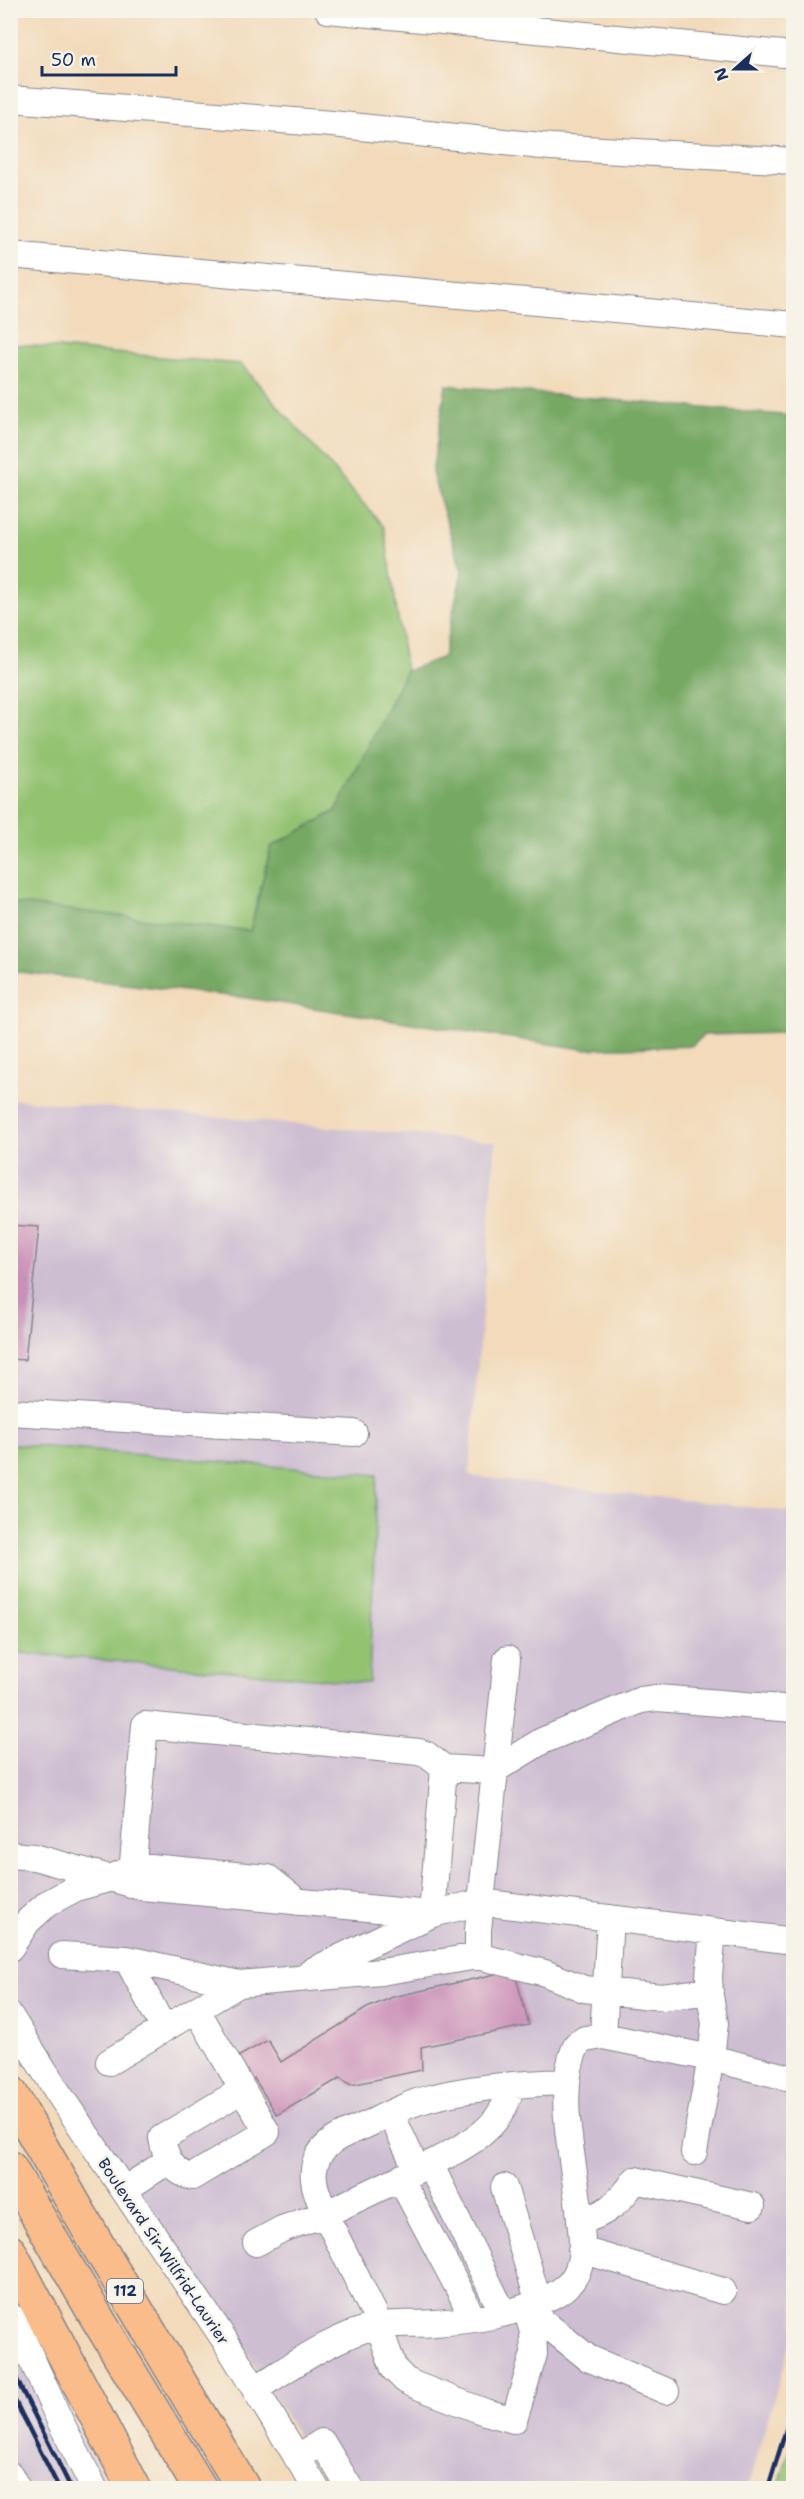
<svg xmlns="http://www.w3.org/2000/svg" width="804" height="2499" font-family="'Shantell Sans',sans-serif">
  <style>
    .industrial { fill: #cdbed2 }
    .green { fill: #93c271; stroke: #577868; stroke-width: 1.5 }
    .forest { fill: #76a863; stroke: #486c60; stroke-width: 1.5 }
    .building { fill: #cb90b8 }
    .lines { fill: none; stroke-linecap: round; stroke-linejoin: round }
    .minor-casing { stroke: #86848c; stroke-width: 28 }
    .highway-casing { stroke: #86848c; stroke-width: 36 }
    .minor { stroke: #fff; stroke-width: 26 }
    .highway { stroke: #f9bc8a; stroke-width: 33 }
    .rail { stroke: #1b2f5e; stroke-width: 4.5 }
    .labels { text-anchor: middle; stroke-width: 5; stroke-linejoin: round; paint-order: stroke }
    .shield { fill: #f7f3e8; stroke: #5d6a87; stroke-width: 1.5 }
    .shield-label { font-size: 15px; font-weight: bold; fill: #1b2f5e }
    .street-label { font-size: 16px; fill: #1b2f5e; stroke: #f7f3e8 }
  </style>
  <rect width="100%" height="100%" fill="#f7f3e8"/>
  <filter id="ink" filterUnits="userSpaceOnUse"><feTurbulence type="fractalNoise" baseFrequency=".0167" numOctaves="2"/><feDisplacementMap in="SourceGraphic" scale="12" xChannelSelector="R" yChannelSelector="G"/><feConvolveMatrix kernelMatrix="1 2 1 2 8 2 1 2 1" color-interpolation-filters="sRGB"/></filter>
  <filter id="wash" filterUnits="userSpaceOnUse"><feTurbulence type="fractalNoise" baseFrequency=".008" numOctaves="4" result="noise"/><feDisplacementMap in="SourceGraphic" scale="24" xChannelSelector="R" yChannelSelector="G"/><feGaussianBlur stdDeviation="1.35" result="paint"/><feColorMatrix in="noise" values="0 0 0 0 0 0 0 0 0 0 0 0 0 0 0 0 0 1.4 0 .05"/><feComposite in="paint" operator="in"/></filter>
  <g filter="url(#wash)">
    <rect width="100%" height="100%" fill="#f2daba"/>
    <!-- industrial -->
    <path class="industrial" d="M11,1099L496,1142L469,1476L793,1512L794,2332L747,2488H330L251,2360L52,2061L11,1992L10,1652L369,1683L377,1476L11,1444Z
      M10,2291L47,2364L109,2488H11Z"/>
    <!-- green -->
    <path class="green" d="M11,344L241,364L384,527L406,671L336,811L271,847L250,932L11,903Z
      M11,1444L377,1475L369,1683L11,1652Z
      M793,2438V2488H778Z"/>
    <!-- forest -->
    <path class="forest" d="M446,385L793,416V1025L781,1033L704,1035L691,1046L583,1049L247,998L11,971V903L250,931L271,847L336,811L406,671L443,657L462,572L432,473Z"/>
    <g id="blocks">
      <!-- building -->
      <path class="building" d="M10,1225L39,1227L25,1360L10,1359Z
        M514,1970L529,2025L421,2047L422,2070L351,2085L340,2078L277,2115L254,2078L244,2083L232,2060L268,2040L281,2062L367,2008L393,1997Z"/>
    </g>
  </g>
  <g filter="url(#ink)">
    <use href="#blocks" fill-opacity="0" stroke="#86848c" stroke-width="1.5"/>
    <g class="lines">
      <defs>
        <path id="minor" d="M328,10L794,55
          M10,99L332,124L551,147L794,161
          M10,255L794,325
          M10,1412L354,1433
          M444,1768L493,1771L542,1741L641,1700L657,1698L794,1709
          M10,1855L34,1857L142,1887L431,1914
          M131,1885L145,1725L419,1752L427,1755L444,1768L432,1914
          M610,1918L603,2036L711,2058L715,2023L710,1996L709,1976L713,1931
          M10,1948L28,1921L48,1903L76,1888L108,1879L139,1866L268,1878L298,1902
          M62,1955L127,1959
          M478,1956L545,1973L584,1989L662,1997L710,1991
          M310,1972L432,1914L481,1902L794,1941
          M197,2010L267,2132L192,2177C172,2172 165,2157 162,2138L242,2090
          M10,2016L59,2094L224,2339L316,2488
          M164,2029L127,1959L239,1984
          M109,2062L239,1984L381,1972L478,1956V1930L507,1659
          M391,2114L417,2170
          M694,2152L711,2058L794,2079
          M430,2164C466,2146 503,2129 511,2086
          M400,2178L463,2297L472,2319
          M504,2187L539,2303
          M124,2190L168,2161
          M580,2221C606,2215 621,2201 635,2180L752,2206
          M256,2243L282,2229L325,2214C319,2198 309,2179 316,2161C324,2140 347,2133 366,2125C383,2117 400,2108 417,2102C464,2087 517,2084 566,2082
          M581,2250L723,2291
          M526,2308L588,2358L666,2391
          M503,2313L430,2164L325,2214L374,2313L394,2369L405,2380L415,2385L485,2412L514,2420L534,2354L533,2332L526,2308
          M13,2318L60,2421L94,2488
          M255,2389C294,2365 332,2337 376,2326C395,2322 416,2325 435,2323C474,2320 515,2315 550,2297C562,2291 574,2282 578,2269C584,2253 582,2236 580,2219C576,2165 553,2094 577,2044L585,2039L603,2036
          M297,2458L322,2442L350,2488
          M10,2475L17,2488"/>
        <path id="highway" d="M10,2092L97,2244L243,2488
          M10,2168L96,2316L200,2488
          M10,2252L134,2488"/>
      </defs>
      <!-- minor casing -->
      <use href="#minor" class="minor-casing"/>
      <!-- highway casing -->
      <use href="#highway" class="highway-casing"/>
      <!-- minor -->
      <use href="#minor" class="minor"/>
      <!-- highway -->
      <use href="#highway" class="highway"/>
      <!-- rail -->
      <path class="rail" d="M10,2366L71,2488
        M10,2391L59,2488
        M768,2488L794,2404"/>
    </g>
  </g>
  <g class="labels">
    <!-- shield labels -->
    <rect class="shield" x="107" y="2279" width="36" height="24" rx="4.5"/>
    <g class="shield-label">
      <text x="125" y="2296">112</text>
    </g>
    <!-- street labels -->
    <g class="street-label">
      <text transform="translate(164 2251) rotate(56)" y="6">Boulevard Sir-Wilfrid-Laurier</text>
    </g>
  </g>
  <!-- margin -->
  <rect width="804" height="2499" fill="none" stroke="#f7f3e8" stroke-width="36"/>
  <!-- north arrow -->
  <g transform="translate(735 69) rotate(249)" stroke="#f7f3e8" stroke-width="4.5" paint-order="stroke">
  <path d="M0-4.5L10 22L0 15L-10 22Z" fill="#1b2f5e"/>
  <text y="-9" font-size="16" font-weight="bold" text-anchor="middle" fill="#1b2f5e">N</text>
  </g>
  <!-- scale -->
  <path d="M42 66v9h134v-9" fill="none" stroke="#1b2f5e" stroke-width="3"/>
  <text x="51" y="66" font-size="18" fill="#1b2f5e" stroke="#f7f3e8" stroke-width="4.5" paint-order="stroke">50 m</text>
</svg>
